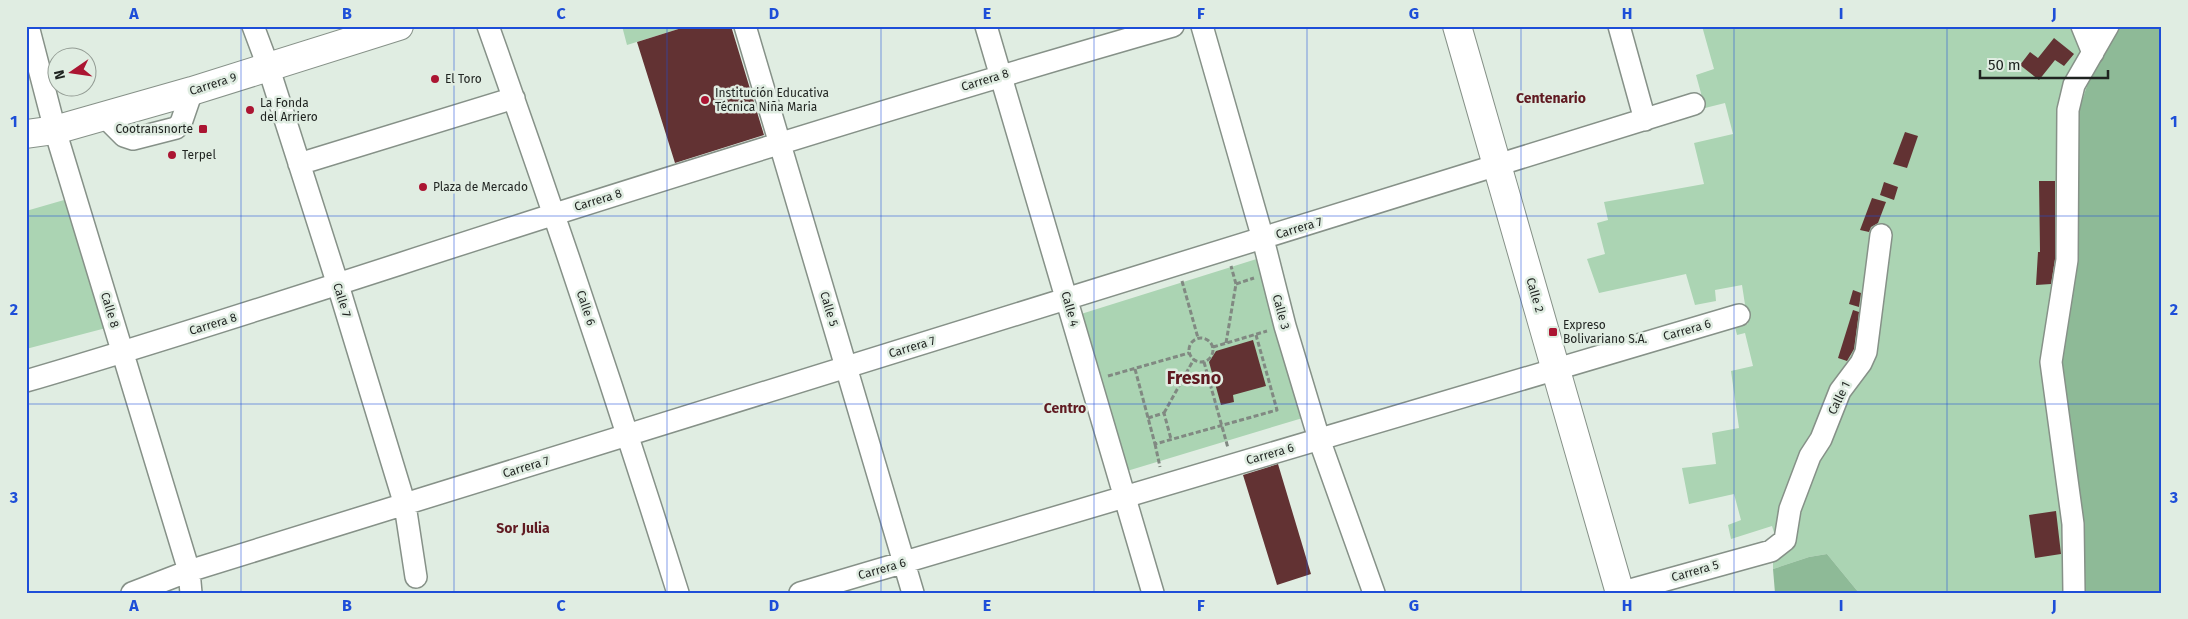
<svg xmlns="http://www.w3.org/2000/svg" width="2188" height="619" font-family="'Fira Sans',sans-serif">
  <style>
    .green { fill: #abd4b3 }
    .forest { fill: #8eba97 }
    .building { fill: #623233 }
    .lines { fill: none; stroke-linecap: round; stroke-linejoin: round }
    .minor-casing { stroke: #869188; stroke-width: 24 }
    .highway-casing { stroke: #869188; stroke-width: 30 }
    .path { stroke: #818982; stroke-width: 3; stroke-dasharray: 5 2.5; stroke-linecap: butt }
    .minor { stroke: #fff; stroke-width: 21 }
    .highway { stroke: #fff; stroke-width: 28 }
    .grid { fill: none; stroke: #1d4ed8; stroke-width: 1; stroke-opacity: 0.55 }
    .poi-dot { fill: #ab1532; stroke: #e0ede2; stroke-width: 2 }
    .labels { text-anchor: middle; stroke-width: 5; stroke-linejoin: round; paint-order: stroke }
    .poi-label { font-size: 12px; fill: #1f2320; stroke: #e0ede2; text-anchor: start }
    .street-label { font-size: 12px; fill: #1f2320; stroke: #e0ede2 }
    .neighbourhood-label { font-size: 14px; font-weight: bold; fill: #601a21; stroke: #e0ede2 }
    .district-label { font-size: 18px; font-weight: bold; fill: #601a21; stroke: #e0ede2 }
    .neatline { fill: none; stroke: #1d4ed8; stroke-width: 2 }
    .grid-label { font-size: 16px; text-anchor: middle; font-weight: bold; fill: #1d4ed8 }
  </style>
  <rect width="100%" height="100%" fill="#e0ede2"/>
  <!-- green -->
  <path class="green" d="M622,26H688L627,45Z
    M1702,26H2119L2088,83L2070,136L2078,262L2054,383L2078,593H1859L1827,554L1809,557L1773,569V557L1778,545L1772,526L1731,539L1728,525L1741,520L1734,494L1689,504L1682,468L1716,464L1712,433L1739,428L1731,371L1753,366L1745,333L1737,335L1735,327L1748,324L1742,285L1715,290L1716,301L1695,305L1686,274L1599,293L1587,259L1605,254L1597,223L1608,220L1604,202L1704,184L1694,143L1733,134L1725,103L1705,108L1696,75L1714,69Z
    M71,198L106,328L26,349V211Z
    M1263,257L1306,417L1127,471L1081,314Z"/>
  <!-- forest -->
  <path class="forest" d="M2119,26H2162V593H2078L2054,383L2078,262L2070,136L2088,83Z
    M1827,554L1859,593H1775L1773,569L1809,557Z"/>
  <!-- building -->
  <path class="building" d="M688,26H731L764,135L675,163L637,42Z
    M2054,38L2074,54L2064,66L2055,60L2039,80L2020,65L2030,52L2038,58Z
    M1905,132L1918,136L1907,168L1893,164Z
    M2039,181H2055V259L2051,284L2036,285L2038,252H2040Z
    M1884,182L1898,187L1894,200L1880,195Z
    M1872,198L1886,202L1878,223L1871,227L1869,232L1860,230Z
    M1853,290L1861,293L1859,307L1849,304Z
    M1853,310L1859,312L1854,349L1847,361L1838,358Z
    M1253,340L1266,386L1233,395L1234,402L1221,405L1209,362L1216,351Z
    M1278,464L1311,574L1277,585L1243,475Z
    M2056,511L2061,554L2035,558L2029,515Z"/>
  <g class="lines">
    <defs>
      <path id="minor" d="M28,26L55,130L189,571L191,593
        M253,26L268,66L338,285L405,505L416,577
        M488,26C555,214 618,402 678,593
        M745,26L913,593
        M986,26L1153,593
        M1202,26L1263,239L1285,326L1319,439L1374,593
        M1619,26L1645,120
        M2082,26L2093,53
        M104,116L124,136L133,139L176,128L181,123L192,91
        M299,164L514,98
        M26,381C204,329 379,270 555,214C760,149 966,85 1173,26
        M132,593L189,571L1694,104
        M800,593L1739,315
        M1619,593L1771,551L1785,540L1790,509L1810,456L1821,439L1840,391L1861,363L1866,352L1881,235
        M2074,593L2073,524L2051,362L2067,260L2068,110L2074,85L2108,26"/>
      <path id="highway" d="M1457,26L1620,593
        M26,134L55,130L192,91L399,26"/>
    </defs>
    <!-- minor casing -->
    <use href="#minor" class="minor-casing"/>
    <!-- highway casing -->
    <use href="#highway" class="highway-casing"/>
    <!-- path -->
    <path class="path" d="M1182,281L1198,338
      M1236,284L1254,278
      M1189 350a12 12 0 1 1 24 0a12 12 0 1 1-24 0Z
      M1226,343L1236,284L1231,266
      M1213,347L1267,331
      M1204,362L1228,448
      M1135,369L1155,444L1277,410L1256,335
      M1108,376L1189,353
      M1164,413L1194,359
      M1148,418L1164,413L1171,439
      M1155,444L1160,467"/>
    <!-- minor -->
    <use href="#minor" class="minor"/>
    <!-- highway -->
    <use href="#highway" class="highway"/>
  </g>
  <!-- grid -->
  <path class="grid" d="M241,26V593M454,26V593M667,26V593M881,26V593M1094,26V593M1307,26V593M1521,26V593M1734,26V593M1947,26V593M26,216H2162M26,404H2162"/>
  <!-- markers -->
  <g class="poi-dot">
    <circle cx="435" cy="79" r="5"/>
    <circle cx="705" cy="100" r="5"/>
    <circle cx="250" cy="110" r="5"/>
    <rect x="198" y="124" width="10" height="10" rx="2.5"/>
    <circle cx="172" cy="155" r="5"/>
    <circle cx="423" cy="187" r="5"/>
    <rect x="1548" y="327" width="10" height="10" rx="2.5"/>
  </g>
  <g class="labels">
    <!-- poi labels -->
    <g class="poi-label">
      <text x="445" y="83">El Toro</text>
      <text x="715" y="97">Institución Educativa<tspan x="715" dy="14">Técnica Niña Maria</tspan></text>
      <text x="260" y="107">La Fonda<tspan x="260" dy="14">del Arriero</tspan></text>
      <text x="193" y="133" text-anchor="end">Cootransnorte</text>
      <text x="182" y="159">Terpel</text>
      <text x="433" y="191">Plaza de Mercado</text>
      <text x="1563" y="329">Expreso<tspan x="1563" dy="14">Bolivariano S.A.</tspan></text>
    </g>
    <!-- street labels -->
    <g class="street-label">
      <text transform="translate(985 80) rotate(-17)" y="4">Carrera 8</text>
      <text transform="translate(213 84) rotate(-18)" y="4">Carrera 9</text>
      <text transform="translate(598 200) rotate(-17)" y="4">Carrera 8</text>
      <text transform="translate(1299 228) rotate(-17)" y="4">Carrera 7</text>
      <text transform="translate(1535 295) rotate(74)" y="4">Calle 2</text>
      <text transform="translate(342 300) rotate(73)" y="4">Calle 7</text>
      <text transform="translate(586 308) rotate(72)" y="4">Calle 6</text>
      <text transform="translate(829 309) rotate(73)" y="4">Calle 5</text>
      <text transform="translate(1070 309) rotate(74)" y="4">Calle 4</text>
      <text transform="translate(110 310) rotate(73)" y="4">Calle 8</text>
      <text transform="translate(1281 312) rotate(75)" y="4">Calle 3</text>
      <text transform="translate(213 324) rotate(-17)" y="4">Carrera 8</text>
      <text transform="translate(1687 330) rotate(-16)" y="4">Carrera 6</text>
      <text transform="translate(912 347) rotate(-17)" y="4">Carrera 7</text>
      <text transform="translate(1839 398) rotate(-64)" y="4">Calle 1</text>
      <text transform="translate(1270 454) rotate(-16)" y="4">Carrera 6</text>
      <text transform="translate(526 467) rotate(-17)" y="4">Carrera 7</text>
      <text transform="translate(882 569) rotate(-16)" y="4">Carrera 6</text>
      <text transform="translate(1695 571) rotate(-16)" y="4">Carrera 5</text>
    </g>
    <!-- neighbourhood labels -->
    <g class="neighbourhood-label">
      <text x="1551" y="103">Centenario</text>
      <text x="1065" y="413">Centro</text>
      <text x="523" y="533">Sor Julia</text>
    </g>
    <!-- district labels -->
    <g class="district-label">
      <text x="1194" y="384">Fresno</text>
    </g>
  </g>
  <!-- border -->
  <rect width="2188" height="619" fill="none" stroke="#e0ede2" stroke-width="55"/>
  <!-- north arrow -->
  <g transform="translate(72 72) rotate(257)"><circle r="24" fill="#e0ede2" stroke="#939c94"/>
  <path d="M0-4L9 19L0 12L-9 19Z" fill="#ab1532"/>
  <text y="-8" font-size="14" font-weight="bold" text-anchor="middle" fill="#1f2320">N</text>
  </g>
  <!-- scale -->
  <path d="M1980 70v8h128v-8" fill="none" stroke="#1f2320" stroke-width="2.5"/>
  <text x="1988" y="70" font-size="15" fill="#1f2320" stroke="#e0ede2" stroke-width="4" paint-order="stroke">50 m</text>
  <rect x="28" y="28" width="2132" height="564" class="neatline"/>
  <g class="grid-label">
    <text x="134" y="19">A</text>
    <text x="347" y="19">B</text>
    <text x="561" y="19">C</text>
    <text x="774" y="19">D</text>
    <text x="987" y="19">E</text>
    <text x="1201" y="19">F</text>
    <text x="1414" y="19">G</text>
    <text x="1627" y="19">H</text>
    <text x="1841" y="19">I</text>
    <text x="2054" y="19">J</text>
    <text x="14" y="127">1</text>
    <text x="2174" y="127">1</text>
    <text x="14" y="315">2</text>
    <text x="2174" y="315">2</text>
    <text x="14" y="503">3</text>
    <text x="2174" y="503">3</text>
    <text x="134" y="611">A</text>
    <text x="347" y="611">B</text>
    <text x="561" y="611">C</text>
    <text x="774" y="611">D</text>
    <text x="987" y="611">E</text>
    <text x="1201" y="611">F</text>
    <text x="1414" y="611">G</text>
    <text x="1627" y="611">H</text>
    <text x="1841" y="611">I</text>
    <text x="2054" y="611">J</text>
  </g>
</svg>
